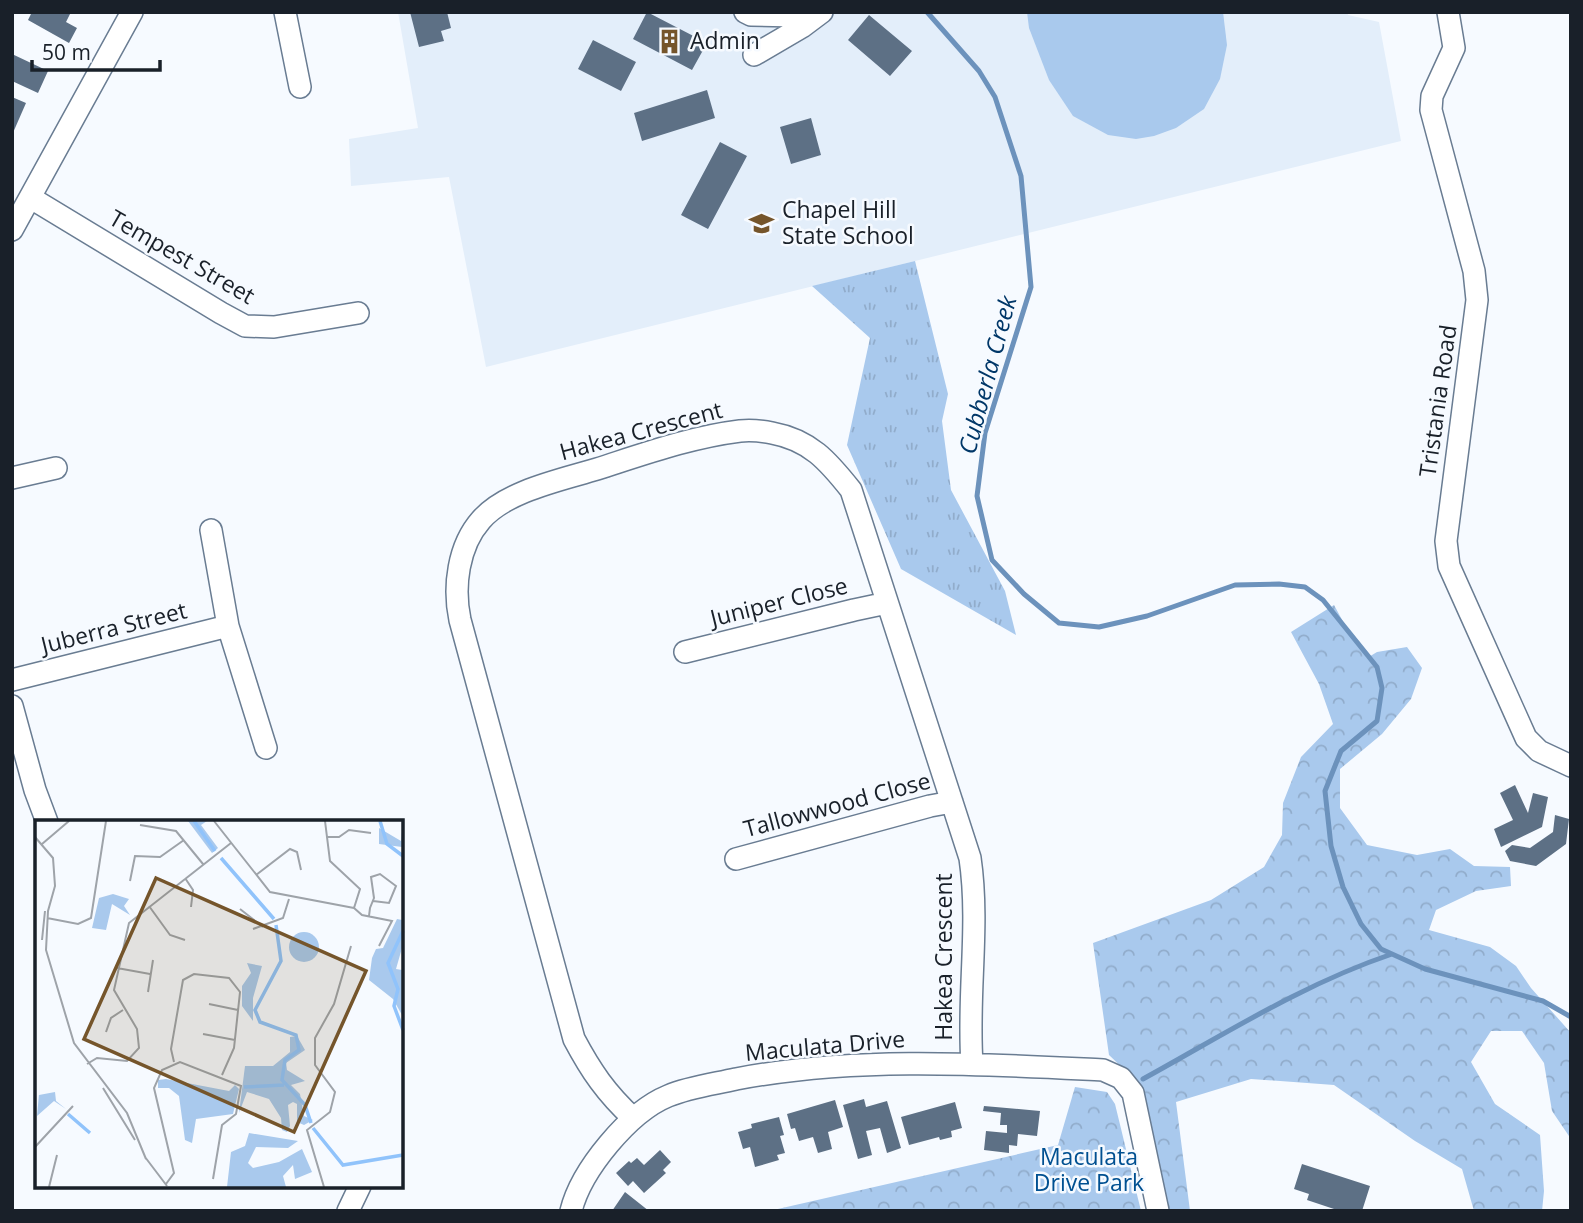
<svg xmlns="http://www.w3.org/2000/svg" width="1583" height="1223" font-family="'Open Sans',sans-serif">
  <style>
    .built { fill: #e3eefa }
    .grass { fill: #a9c9ed }
    .forest { fill: url(#forest-crowns) }
    .park { fill: url(#park-tufts) }
    .lines { fill: none; stroke-linecap: round; stroke-linejoin: round }
    .stream { stroke: #6c92bc; stroke-width: 5 }
    .building { fill: #5d7085 }
    .minor-casing { stroke: #697c92; stroke-width: 24 }
    .minor { stroke: #fff; stroke-width: 21 }
    .labels { text-anchor: middle; stroke-width: 5; stroke-linejoin: round; paint-order: stroke }
    .poi-label { font-size: 23px; fill: #192029; stroke: #f6faff; text-anchor: start }
    .street-label { font-size: 23px; fill: #192029; stroke: #f6faff }
    .park-label { font-size: 23px; fill: #005091; stroke: #f6faff }
    .water-label { font-size: 24px; font-style: italic; fill: #003768; stroke: #f6faff }
    .inset-river { fill: none; stroke: #90c3fb; stroke-width: 3.5 }
    .inset-road { fill: none; stroke: #9ea3a9; stroke-width: 2 }
    .view { fill: #75552b; fill-opacity: 0.15; stroke: #75552b; stroke-width: 3.5 }
    .inset-edge { fill: none; stroke: #192029; stroke-width: 3.5 }
  </style>
  <defs>
    <pattern id="forest-crowns" width="20" height="18" patternUnits="userSpaceOnUse" patternTransform="scale(1.75)"><rect width="20" height="18" fill="#a9c9ed"/><path d="M2 6a3 3 0 1 1 6 0M12 15a3 3 0 1 1 6 0" fill="none" stroke="#91accb"/></pattern>
    <pattern id="park-tufts" width="24" height="20" patternUnits="userSpaceOnUse" patternTransform="scale(1.75)"><rect width="24" height="20" fill="#a9c9ed"/><path d="M3 7l-1-3M5 7V3M7 7l1-3M15 17l-1-3M17 17v-4M19 17l1-3" fill="none" stroke="#91accb"/></pattern>
  </defs>
  <rect width="100%" height="100%" fill="#f6faff"/>
  <!-- built -->
  <path class="built" d="M398,12H1347L1348,15L1379,22L1401,141L486,367L449,177L351,186L349,139L418,128Z"/>
  <!-- grass -->
  <path class="grass" d="M1027,12H1223L1227,45L1220,79L1204,109L1176,128L1154,136L1136,139L1108,135L1073,116L1049,80L1029,28Z"/>
  <!-- forest -->
  <path class="forest" d="M1334,605L1346,627L1367,658L1377,652L1407,647L1422,668L1411,699L1382,734L1340,769V808L1367,845L1417,855L1450,849L1474,866L1510,867L1511,886L1476,891L1436,910L1429,930L1490,947L1516,966L1531,988L1571,1033V1139L1552,1111L1544,1063L1522,1031H1491L1471,1062L1495,1104L1540,1135L1544,1191L1542,1211H1474L1462,1169L1415,1141L1334,1085L1251,1079L1176,1102L1190,1211H1167L1130,1075L1109,1055L1093,943L1211,900L1264,867L1282,835L1283,803L1301,757L1333,724L1319,684L1291,632Z
    M1075,1087L1107,1092L1115,1104L1141,1211H769L1058,1145Z"/>
  <!-- park -->
  <path class="park" d="M915,261L948,394L942,421L951,490L1005,591L1016,635L901,569L847,445L870,338L812,286Z"/>
  <g class="lines">
    <!-- stream -->
    <path class="stream" d="M927,12L979,71L995,97L1021,176L1031,287L985,433L977,496L992,560L1024,594L1059,623L1099,627L1147,616L1235,585L1279,584L1305,587L1323,600L1377,667L1382,688L1377,721L1341,751L1325,791L1331,846L1343,887L1361,924L1381,949L1425,969L1543,1001L1571,1017
      M1143,1079C1225,1034 1303,984 1392,954"/>
  </g>
  <!-- building -->
  <path class="building" d="M32,12H71L66,22L77,28L69,43L28,20Z
    M410,12H447L451,28L441,31L444,41L419,47Z
    M647,12L707,43L692,70L633,39Z
    M869,15L912,51L890,76L848,40Z
    M593,40L636,62L621,91L578,69Z
    M12,54L48,71L38,93L12,81Z
    M707,90L715,118L642,141L634,113Z
    M12,97L26,103L12,135Z
    M811,118L821,155L791,164L780,127Z
    M720,142L747,156L708,229L681,215Z
    M1515,785L1528,813L1533,793L1548,797L1542,827L1501,847L1494,829L1513,820L1500,793Z
    M1555,815L1569,819L1566,844L1536,866L1510,861L1505,851L1512,845L1530,848L1553,832Z
    M864,1099L866,1107L887,1101L901,1148L887,1153L880,1128L866,1131L872,1155L858,1159L843,1105Z
    M835,1100L843,1127L828,1132L832,1149L818,1153L813,1137L799,1141L795,1128L791,1129L787,1114Z
    M955,1102L962,1128L951,1131L952,1137L940,1140L939,1137L909,1145L901,1117Z
    M984,1106L1040,1111L1037,1136L1018,1134L1017,1146L1009,1145V1153L984,1150L986,1131L1007,1133V1125H1000L1001,1113L983,1111Z
    M779,1117L784,1135L780,1136L785,1153L777,1155L779,1160L755,1167L750,1147L743,1149L738,1132L752,1128L751,1124Z
    M660,1150L671,1162L663,1170L666,1173L644,1193L633,1181L628,1186L616,1173L629,1161L631,1163L637,1158L644,1165Z
    M1302,1164L1370,1186L1362,1211H1340L1307,1200L1309,1194L1294,1189Z
    M625,1192L649,1211H612Z"/>
  <g class="lines">
    <defs>
      <path id="minor" d="M285,12L300,87
        M745,12L751,15L796,16L819,13
        M1448,12L1454,48L1432,96L1431,110L1474,271L1477,300L1446,541L1449,566L1526,738L1539,751L1571,766
        M754,55L802,27L822,12
        M31,198L221,313L245,326L274,327L358,313
        M12,230L132,12
        M12,478L56,468
        M211,530L228,626L266,748
        M685,652L854,610L887,603
        M12,680L228,626
        M12,706L35,790L47,822
        M736,859L930,806L952,802
        M633,1118C606,1093 591,1071 574,1039L460,620C453,587 458,546 481,520C506,491 561,480 597,469C644,454 691,437 740,431C750,430 762,431 772,433C810,440 828,461 851,490L970,858C980,926 967,995 972,1064
        M348,1211L360,1186
        M571,1211C581,1170 629,1112 668,1096C689,1087 714,1084 736,1079C856,1056 982,1064 1103,1070L1121,1078L1133,1093L1158,1211"/>
    </defs>
    <!-- minor casing -->
    <use href="#minor" class="minor-casing"/>
    <!-- minor -->
    <use href="#minor" class="minor"/>
  </g>
  <!-- icons -->
  <defs>
    <symbol id="building-bare" viewBox="-9 -9 18 18"><path d="M-4-6H4V6H1V3H-1V6H-4ZM-2.5-4.3h1.7v1.8h-1.7ZM.8-4.3h1.7v1.8H.8ZM-2.5-1h1.7V.8h-1.7ZM.8-1h1.7V.8H.8Z" fill="#75552b" stroke="#f6faff" stroke-width="2.5" paint-order="stroke"/></symbol>
    <symbol id="school-bare" viewBox="-9 -9 18 18"><path d="M0-5L7-2L0 1L-7-2ZM-4 1L0 2.5L4 1V4Q0 6-4 4Z" fill="#75552b" stroke="#f6faff" stroke-width="2.5" paint-order="stroke"/></symbol>
  </defs>
  <g fill-rule="evenodd">
    <use href="#building-bare" x="652" y="24" width="35" height="35"/>
    <use href="#school-bare" x="744" y="206" width="35" height="35"/>
  </g>
  <g class="labels">
    <!-- poi labels -->
    <g class="poi-label">
      <text x="690" y="49">Admin</text>
      <text x="782" y="218">Chapel Hill<tspan x="782" dy="26">State School</tspan></text>
    </g>
    <!-- street labels -->
    <g class="street-label">
      <text transform="translate(182 257) rotate(30)" y="8">Tempest Street</text>
      <text transform="translate(1438 401) rotate(-82)" y="8">Tristania Road</text>
      <text transform="translate(641 431) rotate(-15)" y="8">Hakea Crescent</text>
      <text transform="translate(779 602) rotate(-14)" y="8">Juniper Close</text>
      <text transform="translate(114 628) rotate(-14)" y="8">Juberra Street</text>
      <text transform="translate(837 805) rotate(-15)" y="8">Tallowwood Close</text>
      <text transform="translate(944 957) rotate(-90)" y="8">Hakea Crescent</text>
      <text transform="translate(825 1046) rotate(-5)" y="8">Maculata Drive</text>
    </g>
    <!-- park labels -->
    <g class="park-label">
      <text x="1089" y="1165">Maculata<tspan x="1089" dy="26">Drive Park</tspan></text>
    </g>
    <!-- water labels -->
    <g class="water-label">
      <text transform="translate(988 375) rotate(-75)" y="8">Cubberla Creek</text>
    </g>
  </g>
  <!-- overview -->
  <g transform="translate(35 820)">
    <rect width="368" height="368" fill="#f6faff"/>
    <path d="M254 127a15 15 0 1 1 30 0a15 15 0 1 1-30 0Z" fill="#a9c9ed"/>
    <path d="M262,216L270,230L251,243L252,250L270,261L256,265L265,274L269,296L278,300L269,305L262,302V284L258,282L253,285L255,306L252,312L247,310L246,298L234,279L212,272L204,293L210,246H238L255,232V217ZM131,259L194,271L200,265L204,269L198,294L161,299L157,323L150,320L144,276L134,268H123V260ZM214,313L263,321L253,328L221,327L213,343L218,348L244,342L267,329L277,352L260,359L258,345L248,356L251,367H192L196,332L210,326Z" fill="#a9c9ed"/>
    <path d="M153,1H172L166,5L183,28L177,33ZM344,8L366,21L367,12V27L344,24ZM78,74L94,79L89,86L95,95L77,84L71,110L57,108L64,78ZM362,99L367,100V128L361,149L367,150V195L358,179L334,160L337,138L341,129L348,128ZM212,143L227,146L218,178V201L207,186V166L216,153ZM5,263L4,275L20,272L21,281L31,289L19,281L2,296Z" fill="#a9c9ed"/>
    <path class="inset-river" d="M159,1L180,31M345,1L352,24L368,36M186,38L239,99M241,105L246,141L220,190L225,202L261,215L264,230L250,240L247,260L270,285L276,303M368,111L353,143L363,169L359,186L368,210M209,267L249,265M33,294L55,313M278,308L308,345L368,335"/>
    <path class="inset-road" d="M179,1L235,72L319,88M290,1L295,41L325,69L319,88M105,5L141,11L168,44M0,17L18,38L20,66L13,91L11,130L39,223L92,293L111,339M292,17H304L314,10L336,13M7,24L34,1M221,55L255,29L262,32L266,50M150,58L158,70L156,87M95,61L100,36L125,37L149,20M114,86L135,115L150,120M319,88L327,95L357,101L344,126M205,89L228,107M334,96L335,88L339,78L336,57L345,54L361,66L354,83L338,81M12,98L43,104L56,98L71,1M218,109L248,98L254,79M7,120L10,91M82,148L115,154M113,172L118,140M174,184L203,190M71,212L76,198L88,190M168,214L200,220M139,242L136,229L148,160L159,154L194,158L205,172L199,228L187,255M52,244L62,238L92,241L104,228L102,209L79,170L94,103L196,23M68,268L100,320M0,327L38,286M110,337L132,366M131,364L139,353L119,268L127,250L145,242L206,266L201,294L187,305L178,359M14,367L22,335M289,367L272,310L295,292L300,272L280,245V218L299,184L316,126"/>
    <path class="view" d="M121,58L331,151L259,312L49,219Z"/>
    <rect width="368" height="368" class="inset-edge"/>
  </g>
  <!-- border -->
  <rect width="1583" height="1223" fill="none" stroke="#192029" stroke-width="28"/>
  <!-- scale -->
  <path d="M32 60v10h128v-10" fill="none" stroke="#192029" stroke-width="3.5"/>
  <text x="42" y="60" font-size="21" fill="#192029" stroke="#f6faff" stroke-width="5" paint-order="stroke">50 m</text>
</svg>
